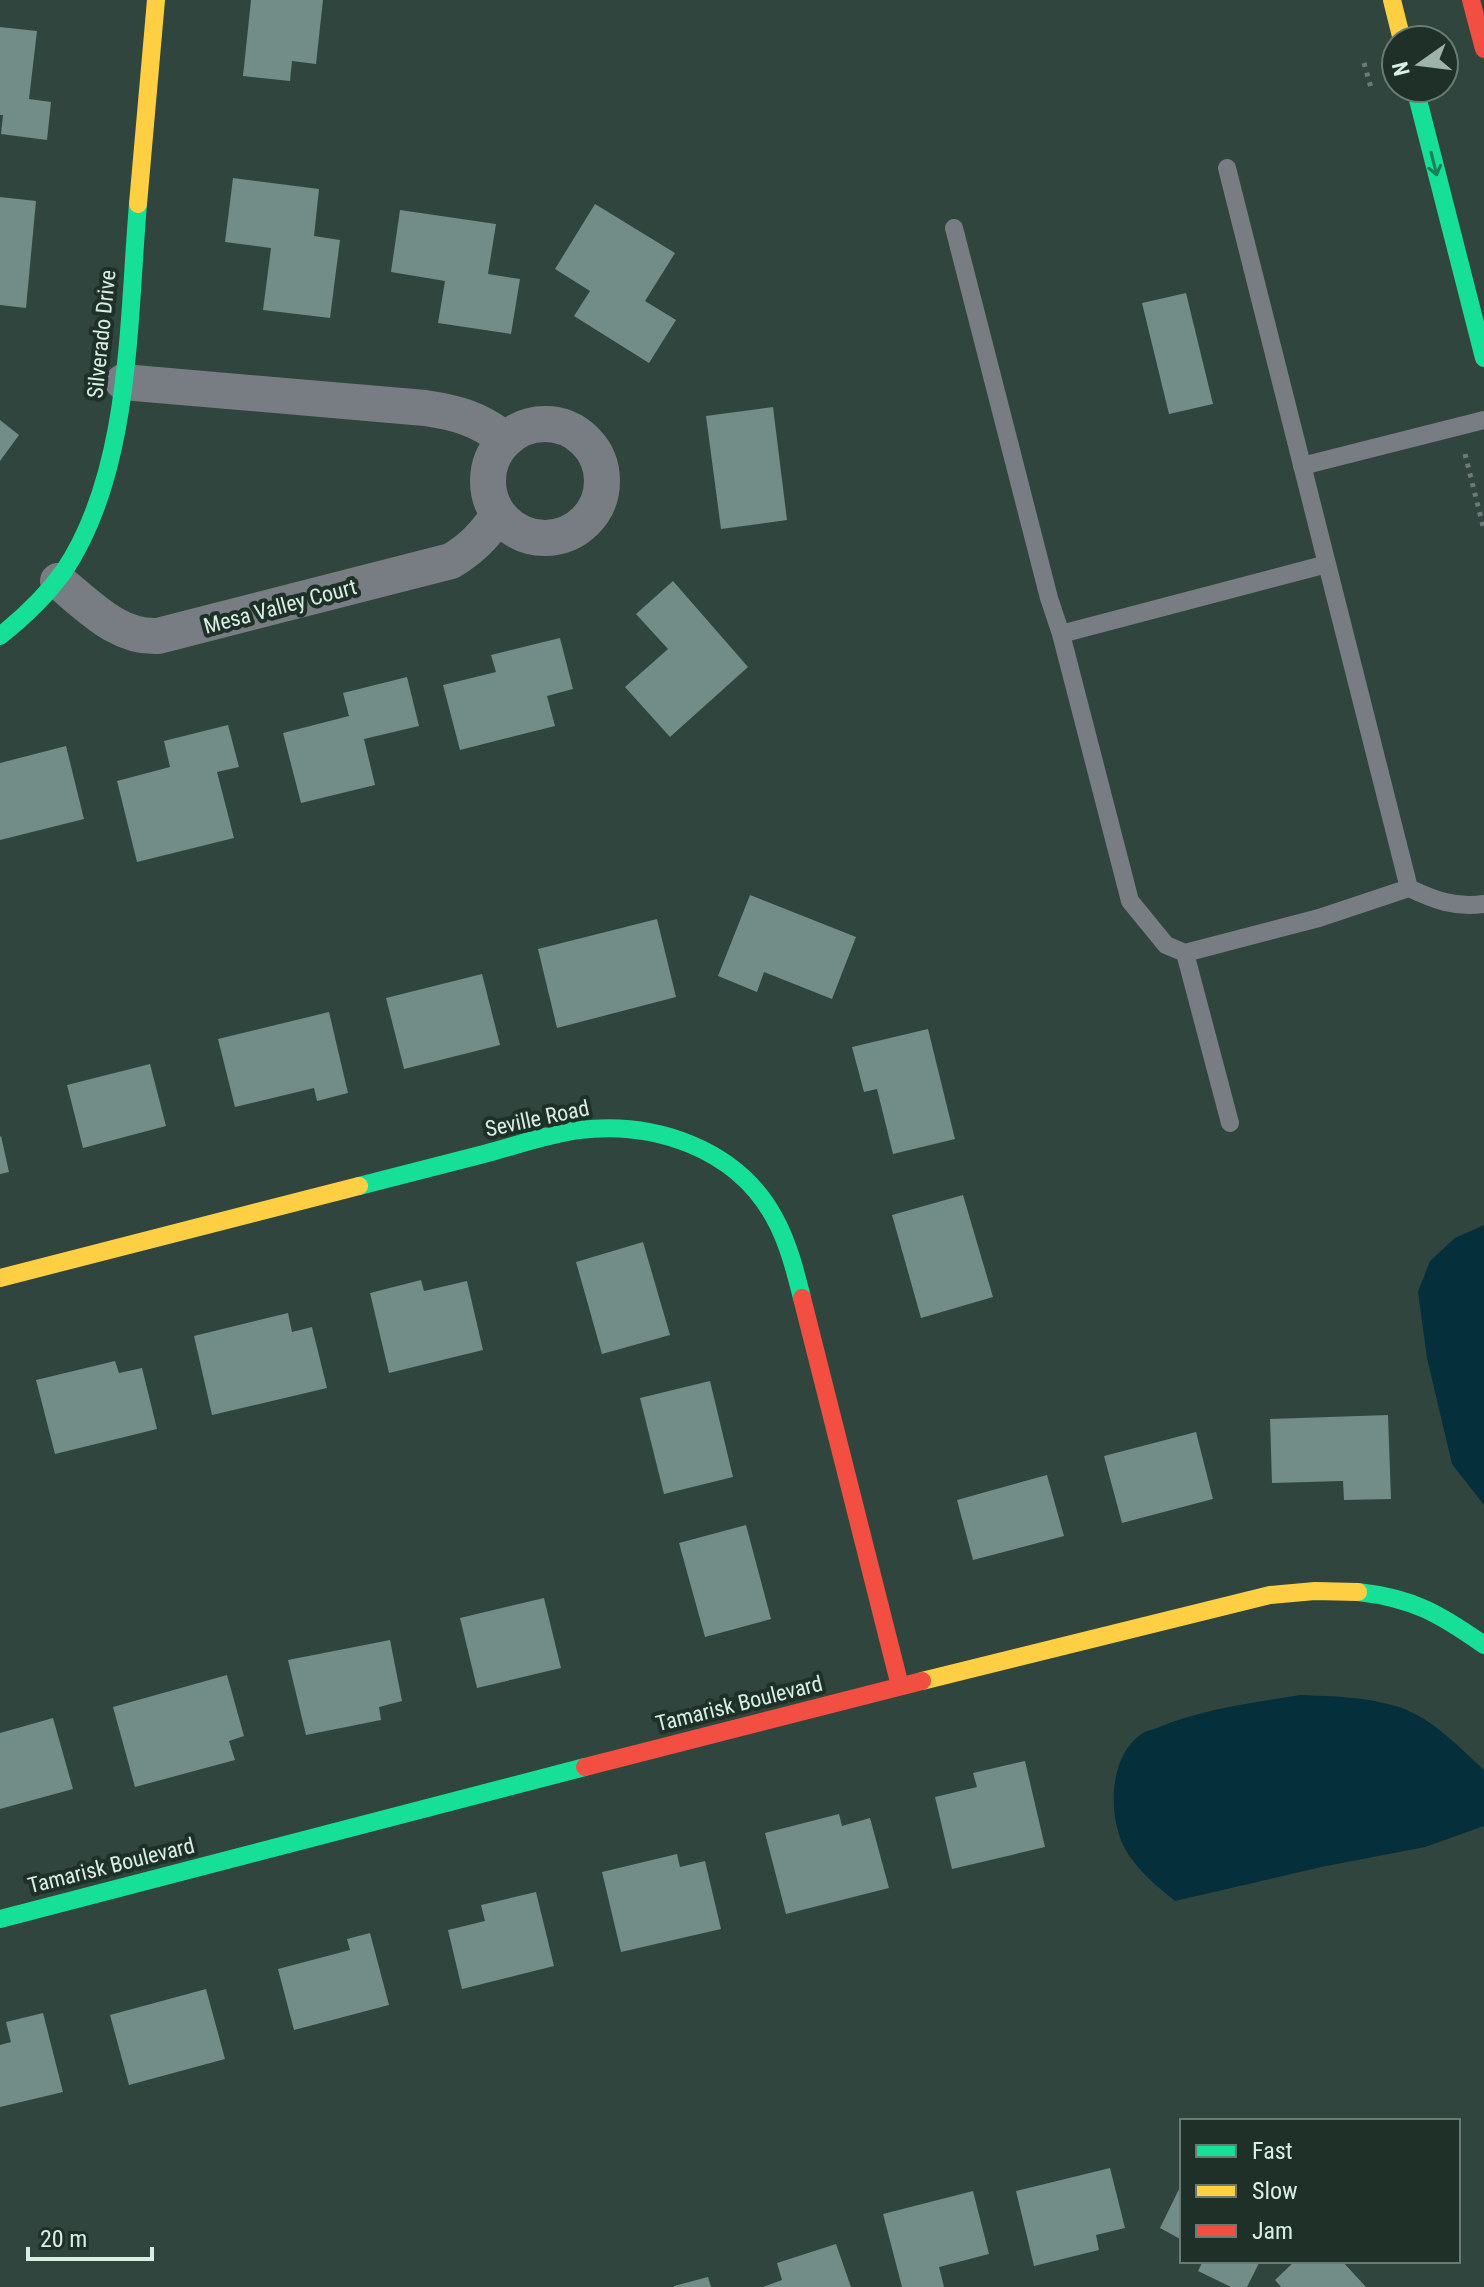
<svg xmlns="http://www.w3.org/2000/svg" width="1484" height="2287" font-family="'Roboto Condensed',sans-serif">
  <style>
    .water { fill: #042f3b }
    .building { fill: #728c87 }
    .lines { fill: none; stroke-linecap: round; stroke-linejoin: round }
    .path { stroke: #707879; stroke-width: 5; stroke-dasharray: 4 6; stroke-linecap: butt }
    .lane { stroke: #777d82; stroke-width: 18 }
    .street { stroke: #777d82; stroke-width: 36 }
    .fast { stroke: #16e098; stroke-width: 18 }
    .slow { stroke: #ffcf43; stroke-width: 18 }
    .jam { stroke: #f24e42; stroke-width: 18 }
    .oneway { stroke: #1b7f5a }
    .labels { text-anchor: middle; stroke-width: 8; stroke-linejoin: round; paint-order: stroke }
    .street-label { font-size: 22px; fill: #d9efe4; stroke: #1f3028 }
  </style>
  <rect width="100%" height="100%" fill="#30453d"/>
  <!-- water -->
  <path class="water" d="M1484,1225V1505L1452,1464L1427,1358L1418,1292L1430,1261L1455,1238Z
    M1300,1695C1333,1696 1367,1697 1399,1707C1432,1718 1459,1747 1484,1770V1826L1425,1847L1321,1867L1175,1901C1159,1888 1143,1875 1131,1858C1107,1827 1106,1760 1140,1735C1144,1731 1152,1730 1157,1728C1202,1709 1252,1703 1300,1695Z"/>
  <!-- building -->
  <path class="building" d="M251,0H323L316,64L292,61L290,81L243,76Z
    M0,27L37,31L29,99L51,102L47,140L1,134L3,115H0Z
    M233,178L319,189L314,236L340,240L330,318L263,310L271,248L225,242Z
    M0,197L36,201L26,308L0,305Z
    M595,204L675,253L645,301L676,320L649,363L574,316L590,291L555,269Z
    M400,210L496,224L488,274L520,279L511,334L438,323L445,281L391,272Z
    M1186,293L1213,404L1169,414L1142,303Z
    M773,407L787,520L721,529L706,416Z
    M0,420L19,435L0,461Z
    M673,581L748,667L670,737L625,687L668,649L636,614Z
    M560,638L573,689L547,696L555,726L460,750L443,685L496,672L491,655Z
    M407,677L419,726L364,739L375,785L301,803L283,733L349,716L343,693Z
    M228,725L239,767L217,772L234,838L137,862L117,781L170,767L164,741Z
    M66,746L84,819L0,840V763Z
    M750,895L856,937L832,999L764,972L757,992L718,976Z
    M657,919L676,997L557,1028L538,949Z
    M482,974L500,1045L404,1069L386,998Z
    M329,1012L348,1093L317,1101L314,1088L235,1107L218,1039Z
    M928,1029L955,1139L893,1154L877,1089L864,1092L852,1047Z
    M150,1064L166,1126L83,1148L67,1085Z
    M1,1136L9,1172L0,1174V1137Z
    M963,1195L993,1297L921,1318L892,1215Z
    M643,1242L670,1335L602,1354L576,1262Z
    M421,1280L424,1291L467,1281L483,1350L389,1373L370,1293Z
    M288,1313L292,1332L312,1327L327,1388L212,1415L194,1336Z
    M115,1361L119,1373L142,1368L157,1429L55,1454L36,1380Z
    M710,1381L733,1477L664,1494L640,1398Z
    M1388,1415L1391,1499L1344,1500L1343,1481L1272,1483L1270,1419Z
    M1196,1432L1213,1499L1122,1523L1104,1456Z
    M1047,1475L1064,1536L973,1560L957,1500Z
    M746,1525L771,1619L705,1637L679,1543Z
    M544,1598L561,1668L477,1688L460,1618Z
    M390,1640L402,1701L379,1707L381,1720L306,1735L288,1660Z
    M227,1675L244,1736L229,1741L235,1760L135,1787L113,1707Z
    M53,1718L73,1789L0,1809V1733Z
    M1025,1761L1045,1847L952,1869L935,1797L977,1787L973,1773Z
    M839,1814L842,1826L870,1818L889,1888L786,1914L765,1833Z
    M677,1854L680,1867L705,1861L721,1929L621,1952L602,1872Z
    M536,1892L554,1966L462,1989L448,1930L485,1921L481,1905Z
    M370,1933L389,2005L294,2030L278,1969L350,1950L347,1939Z
    M206,1989L225,2059L129,2085L110,2015Z
    M43,2013L63,2092L0,2107V2045L11,2042L6,2022Z
    M1110,2168L1125,2228L1096,2235L1099,2250L1034,2266L1016,2191Z
    M1182,2183V2240L1160,2228Z
    M973,2191L989,2254L939,2267L944,2287H902L883,2214Z
    M836,2244L851,2287H763L782,2280L777,2263Z
    M1203,2261H1260L1247,2287H1231L1198,2271Z
    M1295,2261H1342L1366,2287H1281L1275,2280Z
    M708,2277L711,2287H674V2286Z"/>
  <g class="lines">
    <!-- path -->
    <path class="path" d="M1364,63L1371,88
      M1465,454L1484,530"/>
    <!-- lane -->
    <path class="lane" d="M954,228L1049,598L1061,634L1130,901L1166,945L1185,953
      M1302,466L1484,420
      M1327,564L1409,888
      M1061,634L1327,564L1227,168
      M1230,1123L1185,953L1319,918L1409,888C1434,900 1455,908 1484,904"/>
    <!-- street -->
    <path class="street" d="M123,382L425,408C459,413 478,419 505,439
      M488 481a57 57 0 1 1 114 0a57 57 0 1 1-114 0Z
      M58,581C88,605 117,638 158,636L451,561C473,548 484,535 499,515"/>
    <!-- fast -->
    <path class="fast" d="M1415,88L1484,358
      M0,636C24,617 46,596 64,571C131,471 128,321 138,204
      M359,1186C401,1175 442,1165 484,1154C515,1146 547,1134 579,1130C654,1121 736,1148 774,1217C788,1242 795,1270 802,1298
      M1358,1592C1413,1598 1440,1614 1484,1645
      M0,1919L585,1767"/>
    <!-- slow -->
    <path class="slow" d="M1392,0L1402,40
      M138,204L156,0
      M0,1278L359,1186
      M922,1681L1270,1595L1315,1591L1358,1592"/>
    <!-- jam -->
    <path class="jam" d="M1471,0L1484,49
      M802,1298L900,1686
      M585,1767L922,1681"/>
  </g>
  <!-- one-way arrows -->
  <defs><path id="oneway-shaft" d="M-6 0H5M1.5-3L5.5 0L1.5 3" fill="none" stroke-width="1.6" stroke-linecap="round" stroke-linejoin="round" transform="scale(2)"/></defs>
  <use class="oneway" href="#oneway-shaft" transform="translate(1434 164) rotate(76)"/>
  <g class="labels">
    <!-- street labels -->
    <g class="street-label">
      <text transform="translate(101 334) rotate(-84)" y="8">Silverado Drive</text>
      <text transform="translate(280 606) rotate(-15)" y="8">Mesa Valley Court</text>
      <text transform="translate(537 1118) rotate(-12)" y="8">Seville Road</text>
      <text transform="translate(739 1703) rotate(-14)" y="8">Tamarisk Boulevard</text>
      <text transform="translate(111 1865) rotate(-14)" y="8">Tamarisk Boulevard</text>
    </g>
  </g>
  <!-- legend -->
  <rect x="1180" y="2119" width="280" height="144" fill="#1f3028" stroke="#697c73" stroke-width="2"/>
  <rect x="1196" y="2145" width="40" height="12" fill="#16e098" stroke="#697c73" stroke-width="2"/>
  <text x="1252" y="2159" font-size="24" fill="#d9efe4">Fast</text>
  <rect x="1196" y="2185" width="40" height="12" fill="#ffcf43" stroke="#697c73" stroke-width="2"/>
  <text x="1252" y="2199" font-size="24" fill="#d9efe4">Slow</text>
  <rect x="1196" y="2225" width="40" height="12" fill="#f24e42" stroke="#697c73" stroke-width="2"/>
  <text x="1252" y="2239" font-size="24" fill="#d9efe4">Jam</text>
  <!-- north arrow -->
  <g transform="translate(1420 64) rotate(256)"><circle r="38" fill="#1f3028" stroke="#697c73" stroke-width="2"/>
  <path d="M0-6L14 30L0 20L-14 30Z" fill="#9eb4aa"/>
  <text y="-12" font-size="22" font-weight="bold" text-anchor="middle" fill="#d9efe4">N</text>
  </g>
  <!-- scale -->
  <path d="M28 2247v12h124v-12" fill="none" stroke="#d9efe4" stroke-width="4"/>
  <text x="40" y="2247" font-size="24" fill="#d9efe4" stroke="#1f3028" stroke-width="6" paint-order="stroke">20 m</text>
</svg>
